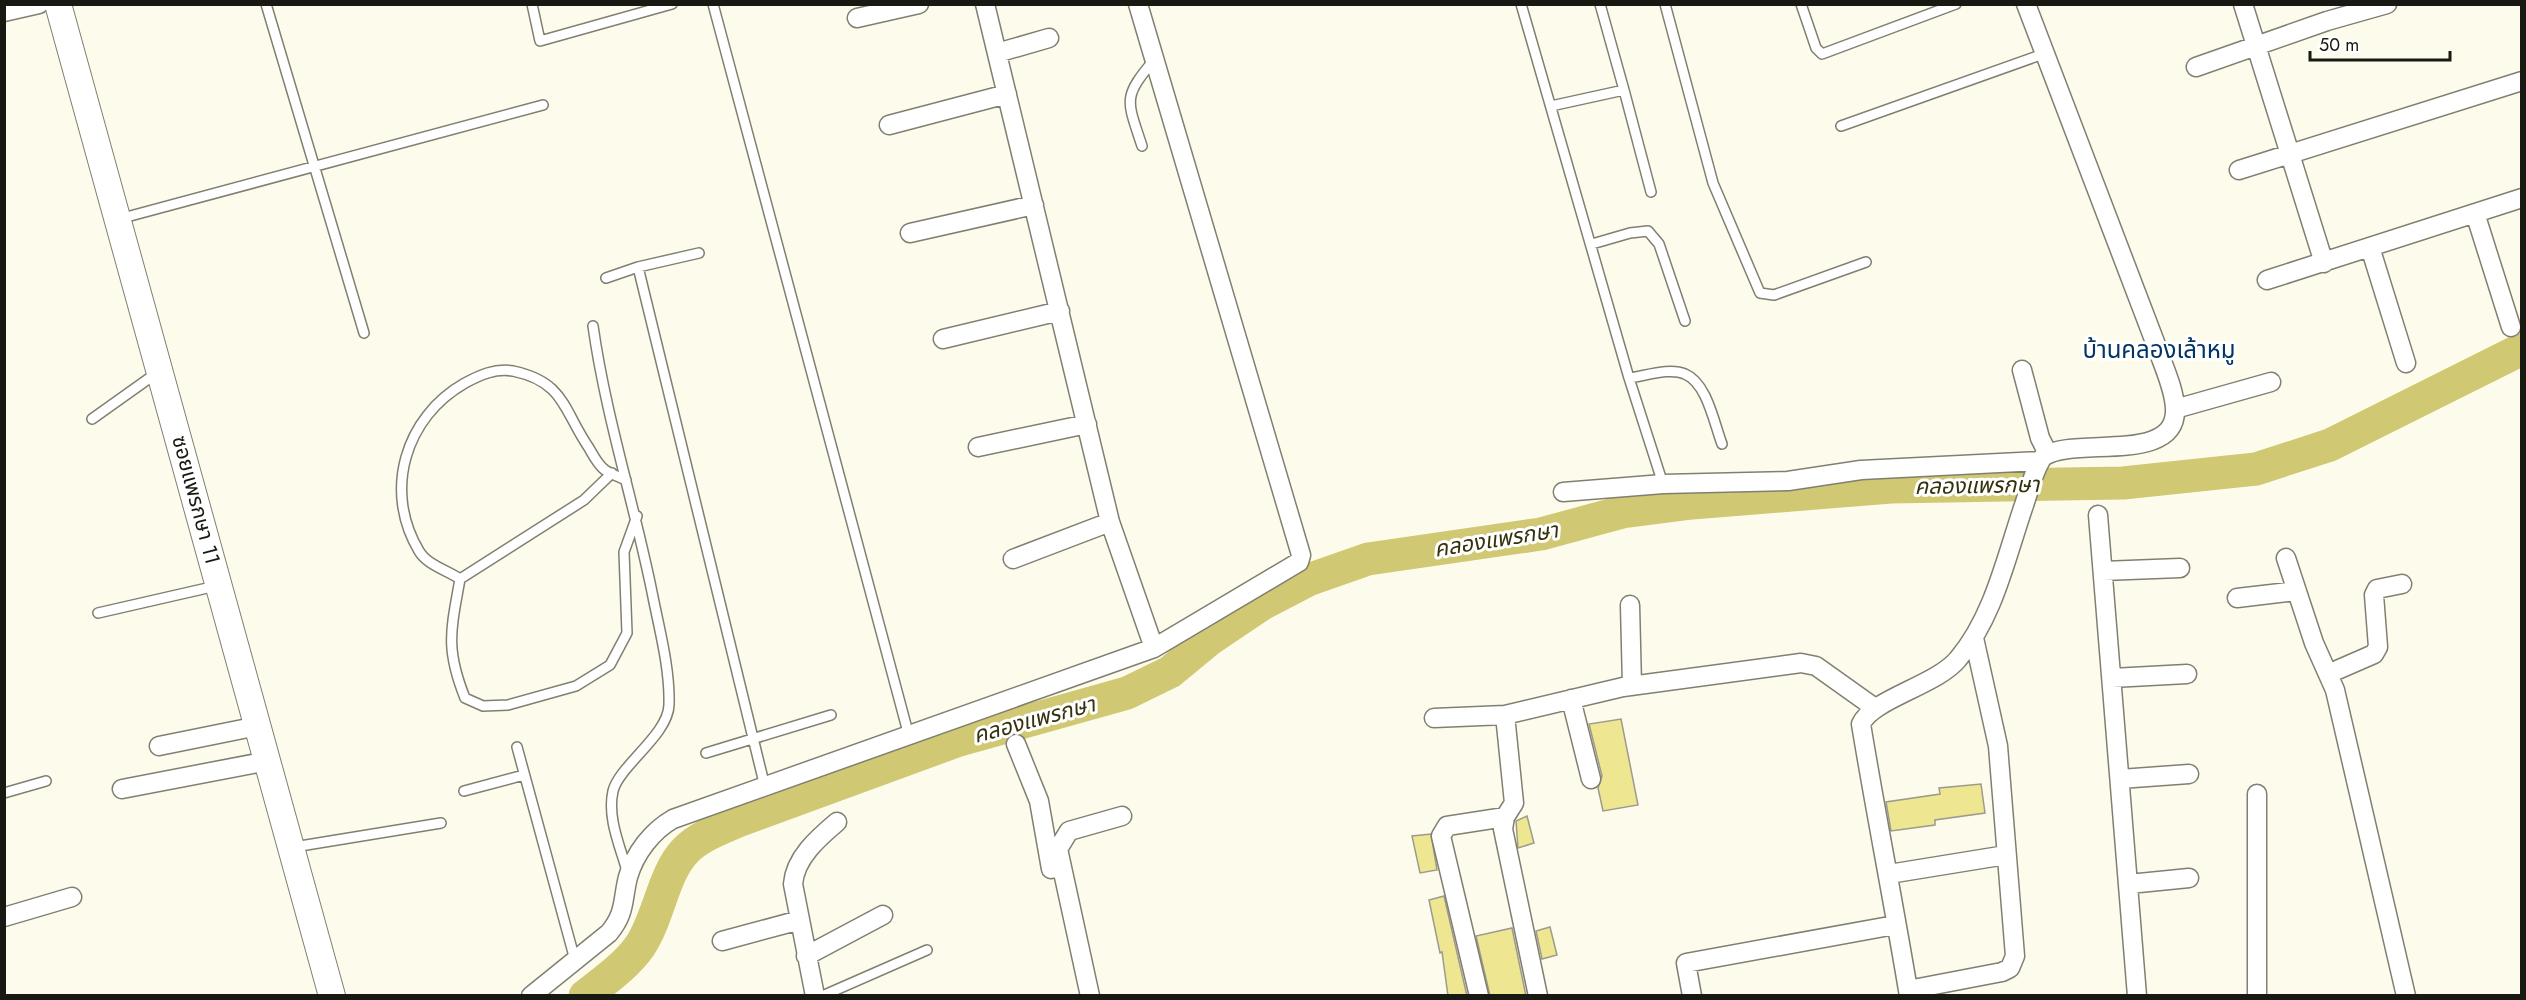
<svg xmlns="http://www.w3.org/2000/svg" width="2526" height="1000" font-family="Jost,'Noto Sans Thai',sans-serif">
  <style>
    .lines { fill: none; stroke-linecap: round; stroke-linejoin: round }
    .river { stroke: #d0c872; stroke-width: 33 }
    .building { fill: #eee690; stroke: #9c9b8d; stroke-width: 1.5 }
    .lane-casing { stroke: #807f71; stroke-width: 12 }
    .street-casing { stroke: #807f71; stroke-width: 21 }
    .secondary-casing { stroke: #807f71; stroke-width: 28 }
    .lane { stroke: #fff; stroke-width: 9 }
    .street { stroke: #fff; stroke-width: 18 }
    .secondary { stroke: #fff; stroke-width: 26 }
    .labels { text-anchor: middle; stroke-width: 6; stroke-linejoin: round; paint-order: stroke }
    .street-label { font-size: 21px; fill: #191913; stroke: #fff }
    .water-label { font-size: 22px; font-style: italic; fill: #35310b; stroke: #fff }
    .quarter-label { font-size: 24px; fill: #023466; stroke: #fff }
  </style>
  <rect width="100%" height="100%" fill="#fdfcec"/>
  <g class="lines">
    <!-- river -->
    <path class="river" d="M585,996C604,981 626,966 640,946C659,918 663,873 686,850C700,836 720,829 738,821L959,740L1127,693L1170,672L1210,639L1262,604L1308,580L1368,559L1541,534L1622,512L1692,503L1891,487L2123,483L2256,469L2330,445L2522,349"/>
  </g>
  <!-- building -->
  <path class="building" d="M1621,719L1638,805L1603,811L1598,788L1602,776L1589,724Z
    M1981,784L1985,813L1935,820V825L1891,831L1886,802L1940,794L1939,788Z
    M1527,816L1534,843L1518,848L1516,821Z
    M1431,834L1437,870L1420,873L1412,836Z
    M1444,896L1467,996H1448L1442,952L1440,953L1429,900Z
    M1550,927L1557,955L1542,959L1536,931Z
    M1512,928L1526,996H1490L1476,936Z"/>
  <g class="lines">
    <defs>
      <path id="lane" d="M266,4L364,333
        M532,4L540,41L672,4
        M713,4L909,736
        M1521,4L1629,378L1663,484
        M1600,4L1624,90
        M1665,4L1713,183L1760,293L1774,295L1866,262
        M1801,4L1816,48L1822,54L1956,4
        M1551,106L1624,90L1651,192
        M1841,126L2046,53
        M1142,146C1127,100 1122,98 1154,60
        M119,219L543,105
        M1592,244L1630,233L1648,231L1659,244L1685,321
        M638,267L765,787
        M606,278L638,267L699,253
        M593,326C606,418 635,506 653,597C660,632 670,669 669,705C668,735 619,766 613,791C607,818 620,846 627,871
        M1629,378C1645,376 1670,367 1685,374C1707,383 1714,423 1722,444
        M92,419L158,372
        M612,473L584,500L460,579C451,630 445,648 465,698L483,706L508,705L576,686L610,665L627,633L624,552L637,516
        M460,579C447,570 427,565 419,551C383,491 405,417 465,383C480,375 495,368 513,371C565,382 563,410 589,448C593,455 598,465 605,470C611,474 619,477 626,480
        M98,613L216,586
        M517,747L575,960
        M706,753L831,715
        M464,791L524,775
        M4,793L46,781
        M294,847L441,823
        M822,996L927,950"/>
      <path id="street" d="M985,4L1110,522L1154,648
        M2243,4L2324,263
        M4,12L39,4
        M857,18L919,4
        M997,53L1049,38
        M2196,67L2327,21L2387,4
        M889,125L1007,94
        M2239,170L2522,81
        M2475,213L2511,327
        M910,233L1034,205
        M2370,247L2406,363
        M2267,280L2522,198
        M943,339L1060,311
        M2022,370L2040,438L2048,454
        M2175,409L2271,382
        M978,447L1087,424
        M1563,492L1663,484L1788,481L1861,470L2040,461
        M2098,515L2137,996
        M2286,558L2314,643L2335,690L2406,996
        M1013,559L1110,522
        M2103,571L2180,568
        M2237,598L2297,591
        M1630,605L1632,686
        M2328,674L2374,654L2378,647L2374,595L2377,589L2402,584
        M2112,678L2187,674
        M1571,699L1591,779
        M1434,718L1505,715
        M1016,744L1039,801L1051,869
        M159,746L258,726
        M2120,779L2189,774
        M122,789L268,761
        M1889,874L2006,855
        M2129,884L2189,878
        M4,917L72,897
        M722,941L800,920
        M806,956L883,915
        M1908,990L2002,972L2010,968L2015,956L1998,746L1974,638
        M531,996L609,933C626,912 622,901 628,877C635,853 652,831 673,819L1154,648L1299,562L1301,555L1138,4
        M815,996L793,884C795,858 818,838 837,822
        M1090,996L1058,849L1069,831L1122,816
        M1479,996L1441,836L1447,826L1505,817
        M1538,996L1503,829L1505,817L1514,803L1505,715L1623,687L1801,663L1816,666L1875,708
        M1692,996L1686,963L1895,925
        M1909,996C1894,905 1876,815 1861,724C1872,699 1937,685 1958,659C1993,618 2006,558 2023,508C2029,492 2033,471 2043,457C2073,435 2178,466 2175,408C2174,388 2164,368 2158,350L2026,4
        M2257,996V794"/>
      <path id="secondary" d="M58,4L332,996"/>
    </defs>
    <!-- lane casing -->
    <use href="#lane" class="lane-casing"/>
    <!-- street casing -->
    <use href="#street" class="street-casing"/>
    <!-- secondary casing -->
    <use href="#secondary" class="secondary-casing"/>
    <!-- lane -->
    <use href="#lane" class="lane"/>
    <!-- street -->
    <use href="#street" class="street"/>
    <!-- secondary -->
    <use href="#secondary" class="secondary"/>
  </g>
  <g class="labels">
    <!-- street labels -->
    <g class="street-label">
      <text transform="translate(196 500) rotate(75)" y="7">ซอยแพรกษา 11</text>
    </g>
    <!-- water labels -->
    <g class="water-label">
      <text transform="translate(1977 485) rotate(-1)" y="8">คลองแพรกษา</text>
      <text transform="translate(1496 539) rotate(-9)" y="8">คลองแพรกษา</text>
      <text transform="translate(1034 719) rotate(-15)" y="8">คลองแพรกษา</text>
    </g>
    <!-- quarter labels -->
    <g class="quarter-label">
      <text x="2159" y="358">บ้านคลองเล้าหมู</text>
    </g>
  </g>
  <!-- border -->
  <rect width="2526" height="1000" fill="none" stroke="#191913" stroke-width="12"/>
  <!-- scale -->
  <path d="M2310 51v9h140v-9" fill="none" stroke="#191913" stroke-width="3"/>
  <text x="2319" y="51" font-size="18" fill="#191913" stroke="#ffffff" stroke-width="4.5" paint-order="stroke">50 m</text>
</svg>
